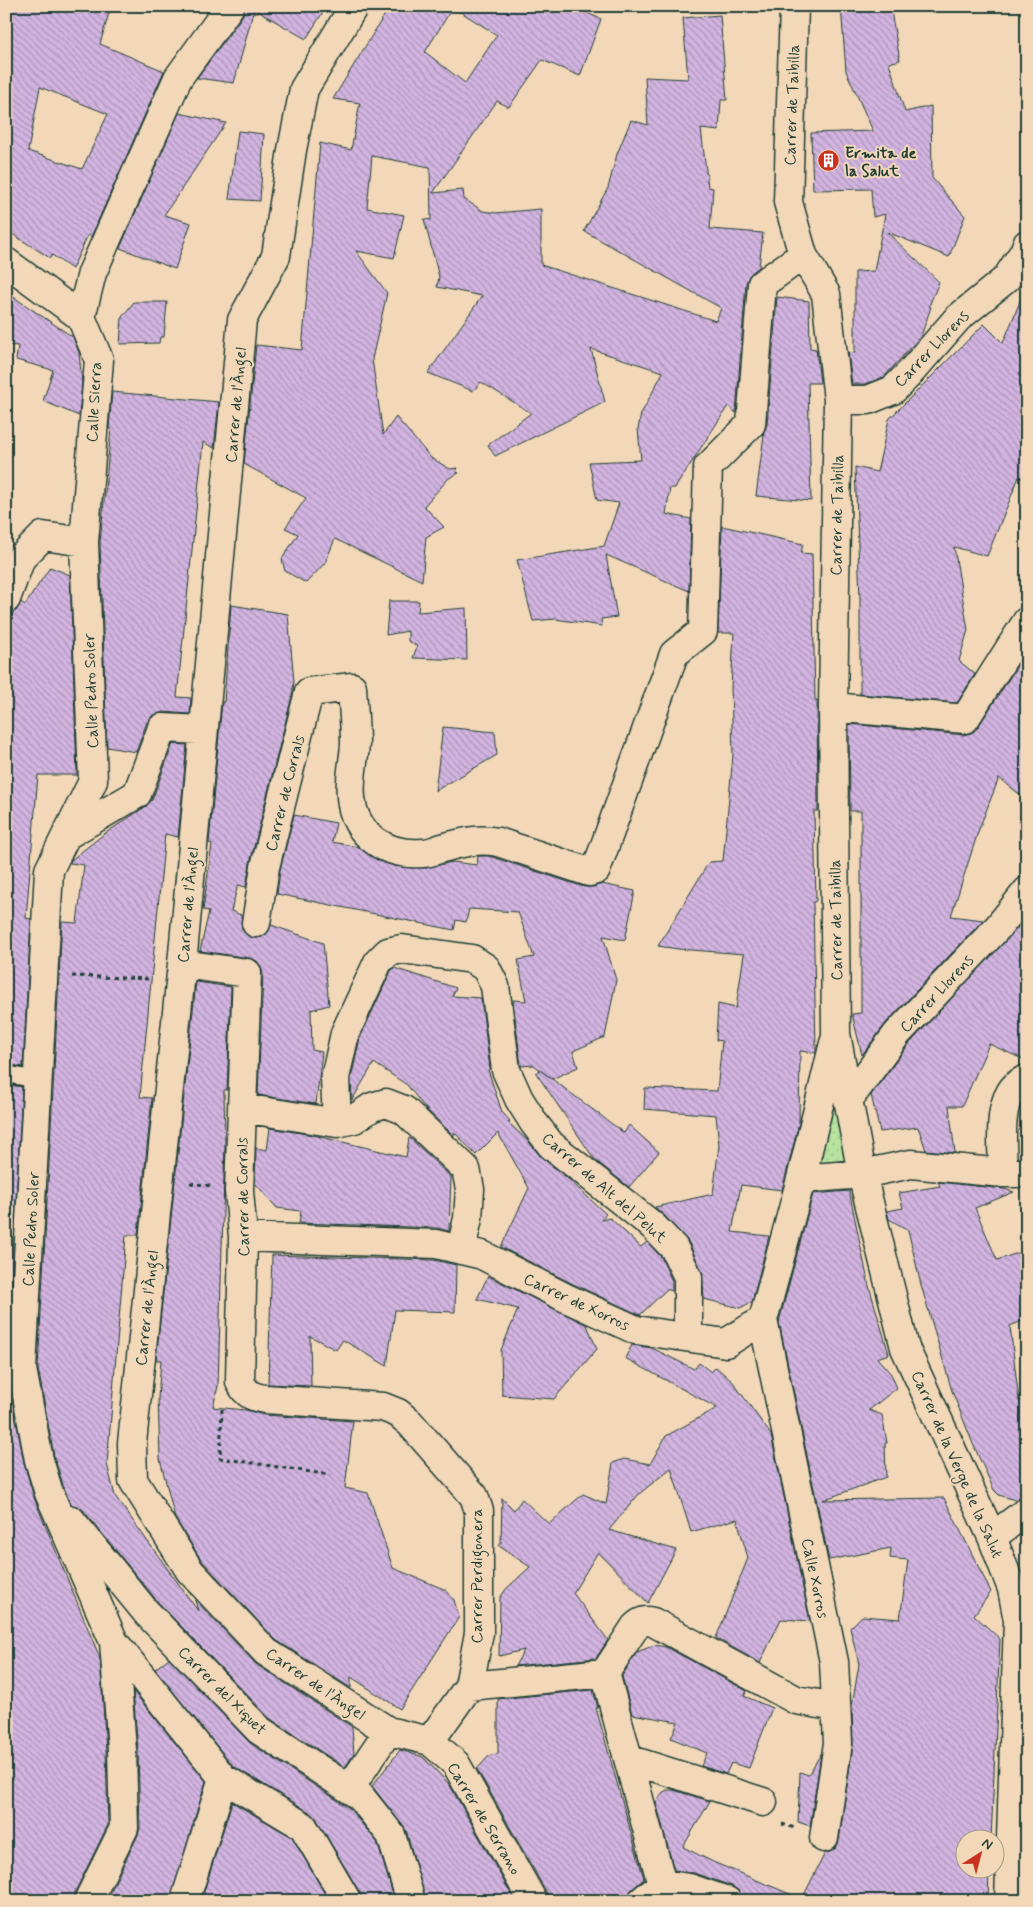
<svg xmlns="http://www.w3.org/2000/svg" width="1033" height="1907" font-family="Mynerve,sans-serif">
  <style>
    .grass { fill: url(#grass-dots); stroke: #6b906a }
    .building { fill: url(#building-back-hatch); stroke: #1f3d34; fill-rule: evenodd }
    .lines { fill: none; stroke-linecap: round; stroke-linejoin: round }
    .service-casing { stroke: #1f3d34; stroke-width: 20 }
    .minor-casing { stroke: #1f3d34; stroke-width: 31 }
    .path { stroke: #1f3d34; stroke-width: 3; stroke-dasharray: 4 4; stroke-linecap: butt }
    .service { stroke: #f2d8b9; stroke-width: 16 }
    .minor { stroke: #f2d8b9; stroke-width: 28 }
    .labels { text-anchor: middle; stroke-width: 4; stroke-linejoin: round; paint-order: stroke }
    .street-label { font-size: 16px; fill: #1f3d34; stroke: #f2d8b9 }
    .poi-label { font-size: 16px; font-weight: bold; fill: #1f3d34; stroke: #f2d8b9; text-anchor: start }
  </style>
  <defs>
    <pattern id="grass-dots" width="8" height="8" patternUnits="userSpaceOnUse" patternTransform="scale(1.25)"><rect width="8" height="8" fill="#b7e29f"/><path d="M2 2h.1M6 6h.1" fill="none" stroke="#9dc38a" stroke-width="1.8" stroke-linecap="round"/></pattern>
    <pattern id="building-back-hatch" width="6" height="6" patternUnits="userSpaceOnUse" patternTransform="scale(1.25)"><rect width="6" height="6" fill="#d3b4e1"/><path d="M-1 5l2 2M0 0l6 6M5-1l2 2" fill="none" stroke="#ab94b7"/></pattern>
  </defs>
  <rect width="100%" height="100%" fill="#f2d8b9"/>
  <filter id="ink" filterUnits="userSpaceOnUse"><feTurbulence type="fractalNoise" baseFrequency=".02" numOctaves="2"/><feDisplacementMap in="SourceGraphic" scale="10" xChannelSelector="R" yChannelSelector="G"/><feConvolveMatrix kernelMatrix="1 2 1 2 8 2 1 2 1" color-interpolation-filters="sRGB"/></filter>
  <g filter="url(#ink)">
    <!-- grass -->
    <path class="grass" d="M836,1034L862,1174L801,1179Z"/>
    <!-- building -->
    <path class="building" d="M6,6H111L100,44L164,71L91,237L88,235L72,269L52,255L50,258L6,230ZM40,87L108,114L82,169L28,151Z
      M245,6H327L306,39L254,9L234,83L197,78L243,15Z
      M390,6H571L601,19L580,76L542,60L509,107L497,101L433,193L463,190L464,199L483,211L496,213L541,209V265L716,321L721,308L584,231L608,188L617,154L631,120L648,125L645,77L688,79L683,18L720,15L727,100H721L719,131L701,129L708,187L713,188L710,229L763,233L759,267L749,276L746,283L736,413L728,406L675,488H670L666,514L691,519L689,591L606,555L617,617L601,619L602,626L555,619L533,621L517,560L604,546L619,503L597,500L589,462L641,460L638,429L641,414L663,372L591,349L605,402L495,456L488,445L531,413L481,382L473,391L428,373L482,296L437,287L439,277L424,219L431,220L430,167L372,156L367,208L404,215L394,258L356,251L387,293L372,359L383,435L396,417L431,458L450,469L458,468L455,471L459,473L449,478L424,506L444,527L426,537L422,581L335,539L325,563L306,583L285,571L282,559L298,534L285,528L306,498L244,464L256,345L302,350L320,143L351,150L360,103L333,99ZM453,7L497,35L465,83L425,52Z
      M841,6H890L900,60L889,63L905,112L931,106L932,178L965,216L949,257L887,232L939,282L929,306L931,307L921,336L884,377L865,384H852L848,352L855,353V272L874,271L885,214L873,217L871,189L813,190L811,133L873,131L846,71Z
      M179,113L226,123L164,215L191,223L175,269L120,248Z
      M238,131L264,134L260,201L229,199Z
      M1026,287L1027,480L1019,477L987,556L954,547L968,630L959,661L975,674L957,703L860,694V599L855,467L877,472L889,419L984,324L1003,343Z
      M6,292L73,337L79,353L82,382L79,416L43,401L53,370L16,360L18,346L6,345Z
      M777,297L809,301L810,348L816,349L820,383H808L811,501L756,496L764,435L763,434L767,425Z
      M134,302H167L164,337H160L159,343L120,344L122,317Z
      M112,392L219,402L214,448L203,442L177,697L191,698L190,714L163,712L153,715L147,722L136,752L107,747L100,543L111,429H109Z
      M722,526L803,544L801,553L812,554L815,700H817L818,811H814L816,901L813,902L816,1051V1053L800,1051L799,1123L782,1190L741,1185L732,1232L769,1236L752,1302L740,1308L704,1299L702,1271L688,1241L664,1215L655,1207L713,1194L719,1145L716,1115L644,1109L645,1088L717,1091L722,1041L716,1040L718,1004L736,1008L744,954L678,949L658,946L709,862L723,861L733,755L731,688L734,633H718Z
      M50,567L70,575L77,775H38L26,918L31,919L23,1067L6,1064V614L16,611L21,602L25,605Z
      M389,601H419L418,612L466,608L467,660L413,658L417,646L408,641V631L386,635Z
      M231,605L288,614L294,682L292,696L250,863L246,887L238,885L231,911L241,915L242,929L247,935L253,938L262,937L268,932L271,925L323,943L329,1005L311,1010L312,1050L322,1052L316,1104L258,1095L263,974L261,967L257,961L250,958L200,951L209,911L203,910L212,844L209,843L222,702H224Z
      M1027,651V800L999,778L979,829L951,916L983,920L886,1023L862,1055L852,1014L861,1013V811H850L849,724L964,735L971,733L978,727Z
      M443,727L495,732L497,755L435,791Z
      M173,744L187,745L178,837L165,834L140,1097L152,1098L138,1235H126L107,1464L115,1496L198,1611L195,1600L257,1665L352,1727L354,1754L345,1767L269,1718L158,1602L83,1510L77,1506L71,1505L64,1488L54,1456L38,1368L62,922L77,923L84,865L70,863L71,860L104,834L145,807L152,800Z
      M294,815L336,823L332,842L358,847L377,860L394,866L426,868L452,862L477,865L478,856H489L584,887H593L602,884L635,891L625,940L603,936L616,980L605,1037L573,1051L578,1067L552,1079L534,1065L521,1066L513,1000L526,1001L518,960L534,957L518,912L469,909L466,922L456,920L454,930L277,894L280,870Z
      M1020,925L1027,926V1061L989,1044L962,1106H949L955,1153L926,1150L918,1127L880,1132L871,1095L909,1044Z
      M394,968L456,988L452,996L481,998L490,1069L488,1070L502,1112L510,1121L508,1122L529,1142L541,1157L567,1178L606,1214L601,1220L610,1218L641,1247L647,1242L661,1257L672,1281V1291L667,1289L640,1315L569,1282L501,1247L529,1188L498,1133L476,1155L454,1132V1136L426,1109L407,1085L374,1063L352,1100L351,1079L360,1038L391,971Z
      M196,982L231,987L227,1090H224L225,1142L218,1386L213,1407L246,1410L264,1415L353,1421L345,1488L368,1493L393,1568L446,1590L454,1600L459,1617L400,1709L351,1677V1688L276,1640L202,1561L175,1518L160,1459L158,1398L161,1360H156Z
      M540,1070L624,1133L629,1125L659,1152L629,1187L595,1160L536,1073Z
      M6,1084L22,1087L7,1372L24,1463L34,1498L100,1658L106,1751L108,1825L74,1894L73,1901H6Z
      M270,1128L313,1135L406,1157L409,1138L411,1139L451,1177L449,1231L437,1228L299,1223L301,1211L277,1208L255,1183L256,1148L267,1150Z
      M938,1182L1004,1189L1014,1192L975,1208L997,1260L1027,1250V1319L1010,1326L1019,1401L1024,1400L1027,1416V1492L1015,1500L999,1495L994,1490L973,1444L952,1391L921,1285L908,1230L889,1219L887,1211L903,1208L899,1193L940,1186Z
      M849,1191L869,1286L889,1354L877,1358L891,1374L897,1388L869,1410L882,1415L887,1443H885L886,1477L823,1500L944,1498L991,1592L974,1615L1000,1639L991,1840H966V1870H989L988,1901H742L739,1891L732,1886L694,1873L674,1870L656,1802L662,1793L667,1790H673L710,1801L683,1847L713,1862L802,1899L825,1853L830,1852L836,1848L839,1841L853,1745L852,1706L859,1664L850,1628L862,1616L900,1619L908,1560L890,1558L891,1548L829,1560L779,1322L813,1194Z
      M272,1255L434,1260L456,1265L455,1312L395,1310L387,1366L343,1340L336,1350L310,1336L311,1386L268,1384Z
      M488,1276L587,1325L597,1349L554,1399L502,1395L501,1350L518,1309L477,1299Z
      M632,1345L652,1348L694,1369L699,1363L711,1372L716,1367L733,1382L771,1435L810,1621L781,1619L760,1663L716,1638L748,1558L737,1519L691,1532L671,1468L639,1494L609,1530L676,1550L648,1603L598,1552L573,1593L608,1640L596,1658L515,1666L524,1650L499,1656L500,1598L506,1589L530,1567L499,1546L501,1543L502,1498L514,1510L522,1499L549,1524L583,1494L606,1504L613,1463L624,1459L650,1464L666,1436L717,1408L625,1358Z
      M655,1645L666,1647L747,1691L744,1696L772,1708L749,1768L731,1763L726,1774L701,1766L707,1753L671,1738L678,1722L632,1714L622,1676L637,1652Z
      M169,1658L250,1743L349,1808L377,1842L395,1901H363L360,1893L316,1818L311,1813L233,1766L155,1669Z
      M593,1690L598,1708H596L644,1879L632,1889L628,1895L627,1901H549L547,1893L477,1769L490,1755L498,1754V1699Z
      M133,1691L206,1781L170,1901H106L138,1835L140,1828L138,1750Z
      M400,1750L423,1757L449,1784L515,1901H426L406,1830L372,1786Z
      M821,1754L810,1826L798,1822L800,1772L808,1775Z
      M232,1802L292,1837L329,1901H201Z"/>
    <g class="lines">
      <defs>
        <path id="service" d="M6,1074L38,1080"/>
        <path id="minor" d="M354,6L304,89L292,150L276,256L242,320L182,964L132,1443L133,1480L190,1571L266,1652L388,1731L430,1741L456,1764L533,1901
          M794,6L788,202L803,255L826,294L838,400L833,707L836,1034L862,1174L905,1348L992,1537L1012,1589L1018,1620L1009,1901
          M6,262L81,317
          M838,400H868L893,390L908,375L958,318L1006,279L1024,252L1027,244
          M6,599L21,558L43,536L84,542
          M833,707L965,719L1027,621
          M67,835L137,794L162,728L203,730
          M256,923L265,867L309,692L352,687C353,706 355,725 355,744C354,761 349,780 351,797C354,836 387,856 423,853C429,853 436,850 442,848C462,843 477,838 498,842L589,872L596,870L674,654L703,631L708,467L751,424L762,284L803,255
          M182,964L247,973L239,1191L243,1237L240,1382C246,1394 252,1397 265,1399L383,1407L398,1413L410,1423L474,1496L479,1511V1633L469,1686L430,1741
          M849,1099L897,1034L999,926L1027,891
          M242,1108L337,1123L354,1119L372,1107L386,1103L404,1110L466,1169L470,1189L468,1218L461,1250
          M337,1123L335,1078L345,1033L378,962L388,952L402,949L472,959L486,968L495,986L506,1070L519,1099L534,1123L551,1145L653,1226L674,1248L688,1277V1337
          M1003,1173C1003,1145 994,1090 1027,1079
          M801,1179L862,1174L911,1164L1003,1173H1027
          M243,1237L436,1244L482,1255L566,1298L636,1330L726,1343L763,1320L801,1179L834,1043
          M763,1320L834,1662L838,1743L824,1838
          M71,1520L146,1612L259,1730L360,1796L391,1835L411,1901
          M992,1537L1027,1511
          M605,1673L662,1884
          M469,1686L605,1673L635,1627C641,1621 645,1620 653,1622L796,1700L836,1707
          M628,1759L763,1802
          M223,1778L303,1826L347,1901
          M350,1788L388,1731
          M88,1901L124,1828L122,1750L114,1642
          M185,1901L223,1778L114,1642L49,1493L39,1460L22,1369L49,870L93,781L84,542L99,360L81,317L92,273L178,78L230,6
          M642,1901L662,1884L689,1888L727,1901"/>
      </defs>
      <!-- service casing -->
      <use href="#service" class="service-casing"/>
      <!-- minor casing -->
      <use href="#minor" class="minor-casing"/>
      <!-- path -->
      <path class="path" d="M72,976L150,979
        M190,1183L211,1186
        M222,1409L220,1458L330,1475
        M782,1824L795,1828"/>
      <!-- service -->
      <use href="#service" class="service"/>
      <!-- minor -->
      <use href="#minor" class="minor"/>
    </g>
  </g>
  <!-- icons -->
  <defs>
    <symbol id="building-disc" viewBox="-11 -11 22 22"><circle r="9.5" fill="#c8321e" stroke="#f2d8b9"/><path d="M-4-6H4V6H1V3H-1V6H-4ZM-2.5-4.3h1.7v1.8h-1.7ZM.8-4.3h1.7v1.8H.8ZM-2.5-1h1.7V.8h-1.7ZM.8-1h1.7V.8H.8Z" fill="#fff"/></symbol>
  </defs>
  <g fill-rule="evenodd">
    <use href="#building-disc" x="816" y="148" width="25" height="25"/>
  </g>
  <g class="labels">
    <!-- street labels -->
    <g class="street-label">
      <text transform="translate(791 105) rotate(-88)" y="6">Carrer de Taibilla</text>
      <text transform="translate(931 348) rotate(-46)" y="6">Carrer Llorens</text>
      <text transform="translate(93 402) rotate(-87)" y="6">Calle Sierra</text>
      <text transform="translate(235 405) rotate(-85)" y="6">Carrer de l'Àngel</text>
      <text transform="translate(836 515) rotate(-89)" y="6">Carrer de Taibilla</text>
      <text transform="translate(90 691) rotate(-92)" y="6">Calle Pedro Soler</text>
      <text transform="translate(284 793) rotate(-76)" y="6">Carrer de Corrals</text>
      <text transform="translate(187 905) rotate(-85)" y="6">Carrer de l'Àngel</text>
      <text transform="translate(835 920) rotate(-91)" y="6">Carrer de Taibilla</text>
      <text transform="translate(936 993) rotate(-47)" y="6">Carrer Llorens</text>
      <text transform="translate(605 1187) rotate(41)" y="6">Carrer de Alt del Pelut</text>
      <text transform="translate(242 1197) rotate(-91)" y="6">Carrer de Corrals</text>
      <text transform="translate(30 1229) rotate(-87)" y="6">Calle Pedro Soler</text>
      <text transform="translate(577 1301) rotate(25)" y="6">Carrer de Xorros</text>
      <text transform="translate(146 1308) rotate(-84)" y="6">Carrer de l'Àngel</text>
      <text transform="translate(958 1464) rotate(66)" y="6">Carrer de la Verge de la Salut</text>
      <text transform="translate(476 1576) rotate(-90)" y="6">Carrer Perdigonera</text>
      <text transform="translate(816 1578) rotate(78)" y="6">Calle Xorros</text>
      <text transform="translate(316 1683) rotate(34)" y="6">Carrer de l'Àngel</text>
      <text transform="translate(223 1690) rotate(45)" y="6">Carrer del Xiquet</text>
      <text transform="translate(485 1818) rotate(59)" y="6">Carrer de Serrano</text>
    </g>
    <!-- poi labels -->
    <g class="poi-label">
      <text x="845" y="158">Ermita de<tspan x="845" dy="18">la Salut</tspan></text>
    </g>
  </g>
  <!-- margin -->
  <rect width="1033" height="1907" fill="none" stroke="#f2d8b9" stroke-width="25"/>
  <rect x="12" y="12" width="1008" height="1882" fill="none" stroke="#1f3d34" stroke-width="2" filter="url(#ink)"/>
  <!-- north arrow -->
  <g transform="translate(980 1854) rotate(36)"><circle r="24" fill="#f2d8b9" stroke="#9e9a84"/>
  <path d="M0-4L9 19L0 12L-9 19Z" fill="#c8321e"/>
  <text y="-8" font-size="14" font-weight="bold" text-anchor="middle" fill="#1f3d34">N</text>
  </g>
</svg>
